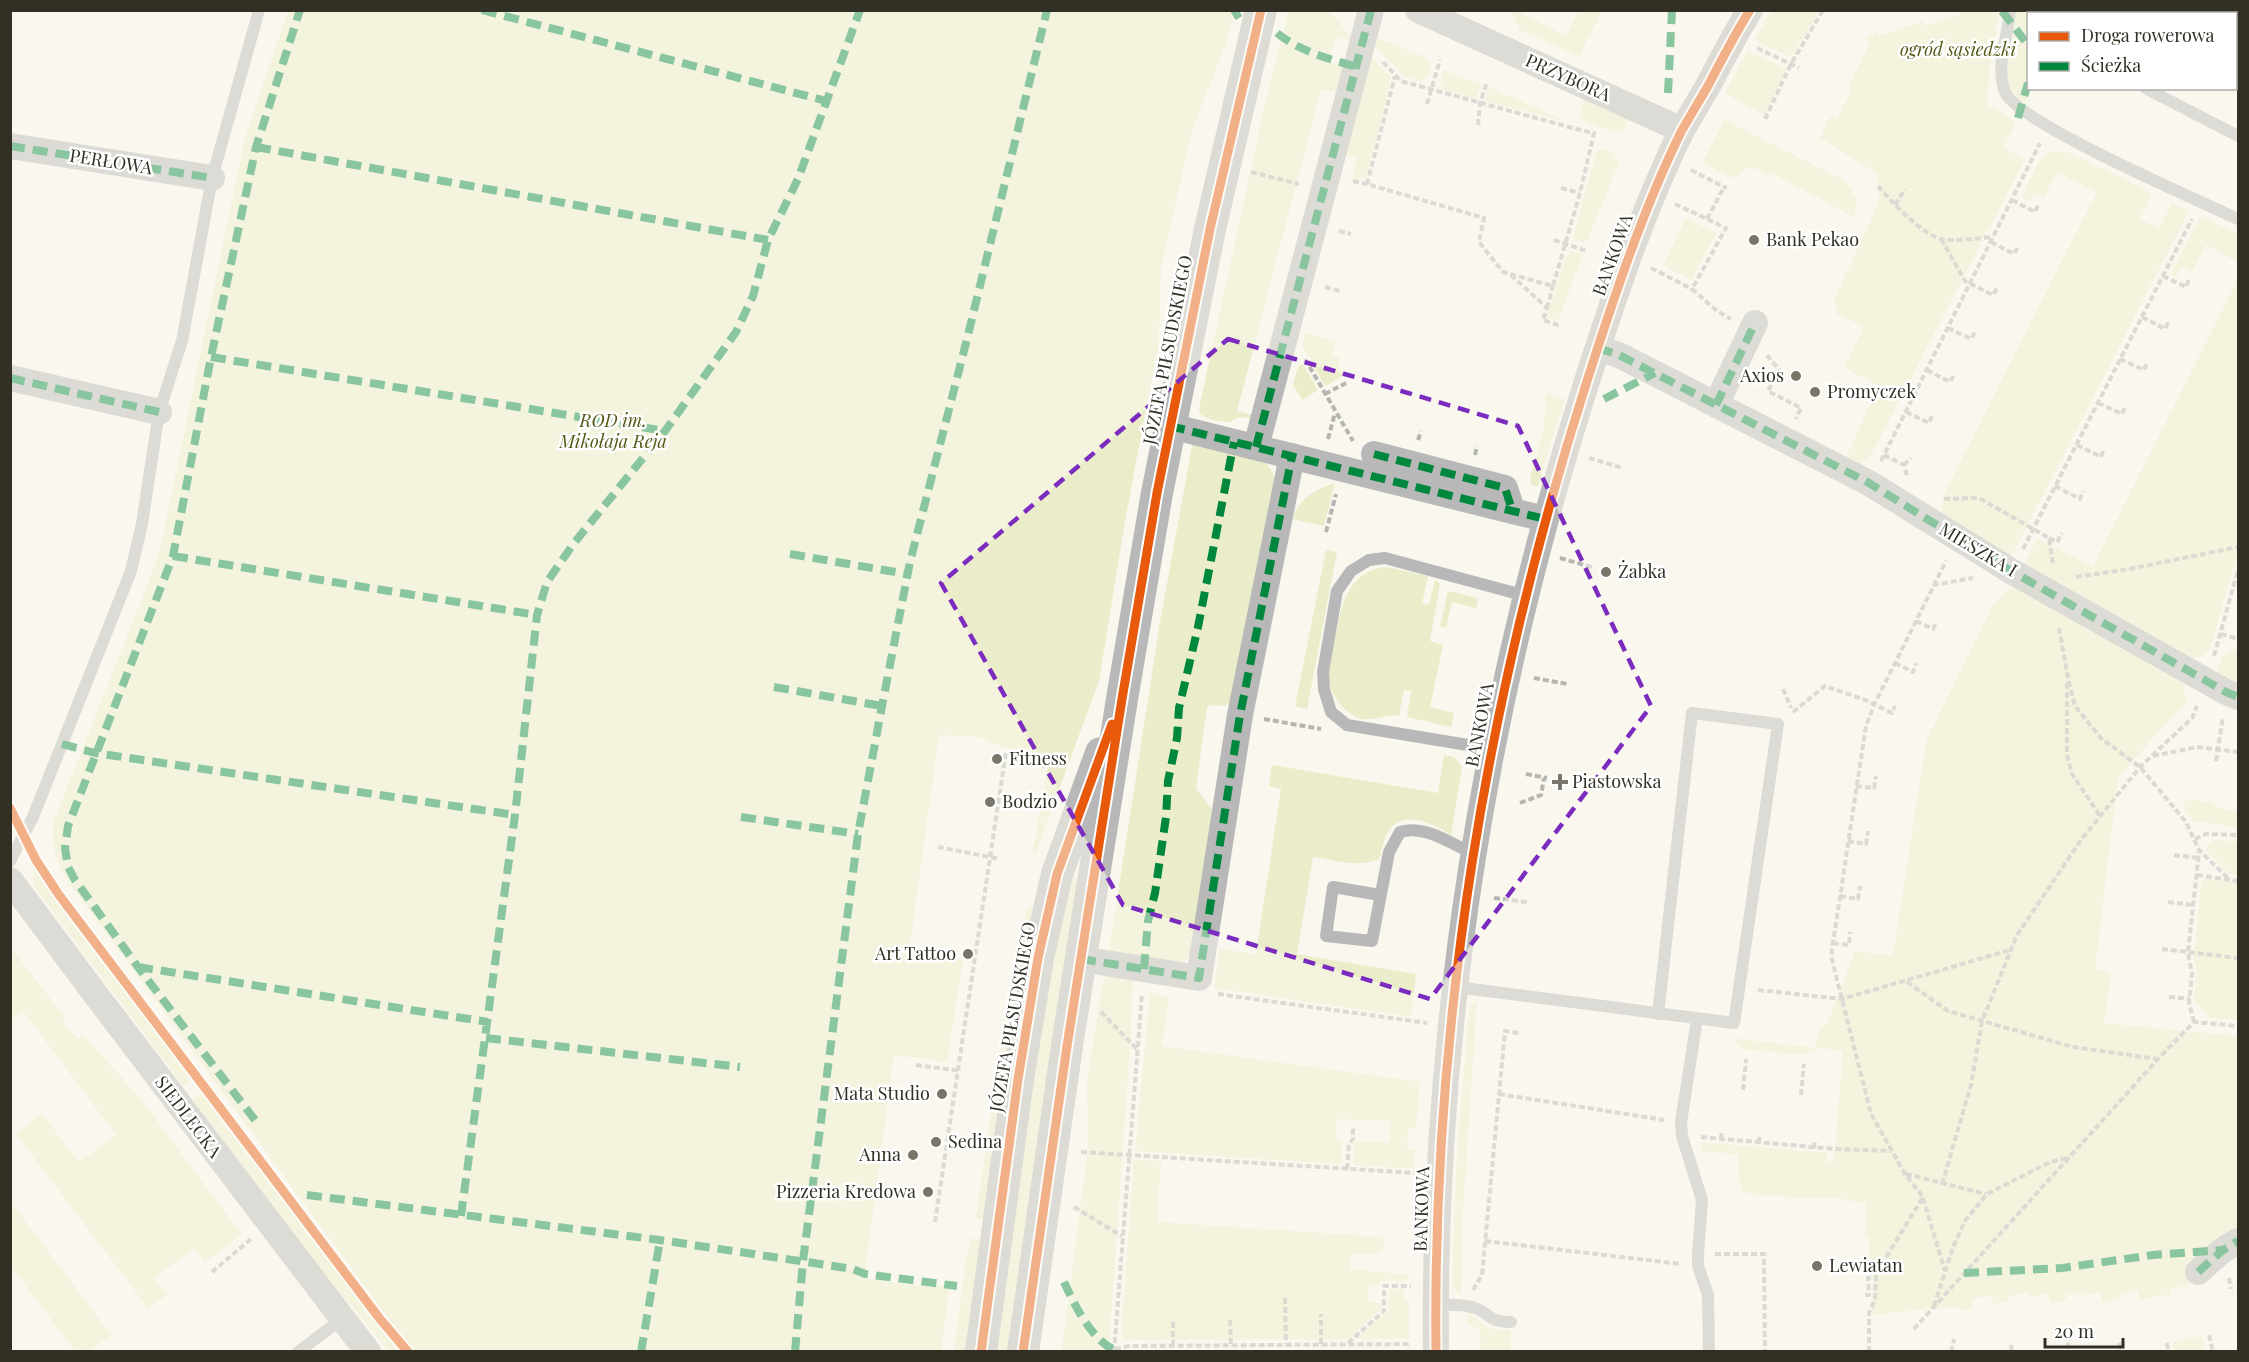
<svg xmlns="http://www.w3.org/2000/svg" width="2249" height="1362" font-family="'Playfair Display',serif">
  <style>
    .green { fill: #ebedca }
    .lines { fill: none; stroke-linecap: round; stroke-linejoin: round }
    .path { stroke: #b5b6b2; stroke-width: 4; stroke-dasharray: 6 3; stroke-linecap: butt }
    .service { stroke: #b8b8b8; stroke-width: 12 }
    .minor { stroke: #b8b8b8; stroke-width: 26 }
    .tertiary { stroke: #b8b8b8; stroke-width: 32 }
    .quiet { stroke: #00873e; stroke-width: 8; stroke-dasharray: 15 8; stroke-linecap: butt }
    .cycleway-casing { stroke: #fff; stroke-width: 13 }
    .cycleway { stroke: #e8590c; stroke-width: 9 }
    .marked { fill: none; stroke: #7b2cbf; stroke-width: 4.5; stroke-dasharray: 12 8; stroke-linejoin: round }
    .poi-dot { fill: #78756b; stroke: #fff; stroke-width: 2 }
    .labels { text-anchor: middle; stroke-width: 5; stroke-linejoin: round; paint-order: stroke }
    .park-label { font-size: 18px; font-style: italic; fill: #555816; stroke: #fff }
    .street-label { font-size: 18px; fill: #322f24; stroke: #fff }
    .poi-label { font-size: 18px; fill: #322f24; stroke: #fff; text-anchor: start }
  </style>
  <rect width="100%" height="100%" fill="#f9f7ee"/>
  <!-- green -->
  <path class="green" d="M288,11H1234L1225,46L1192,130L1161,268L1159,341L1125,521L1099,681L1035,854L1033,851L1049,761L1028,758L1029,752L1003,748L980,737L939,735L909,951L963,960L947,1062L894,1055L864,1278L917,1286C927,1283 940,1283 949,1290L941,1351H416L404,1340L65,877C55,859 52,844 53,823L159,555L245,137Z
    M1289,11H1330L1354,41L1336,36L1328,62L1347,68L1341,93L1321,89L1237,411L1256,416L1254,420C1245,418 1238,414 1231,422C1221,422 1208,420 1200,414L1199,409L1265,104Z
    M1511,11H1517L1566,36L1579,11H1602L1579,56L1520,30Z
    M1772,11H1819L1791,57L1754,40Z
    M1959,11H1997L1998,18L1989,70L1988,105L2009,117L2015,125L2003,148L2025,159L1872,453L1861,464H1851L1845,459L1879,386L1844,368L1864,327L1836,313L1835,298L1879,202L1878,174L1820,138L1830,117L1837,120L1853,87L1849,85L1870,43L1866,41L1870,34L1877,32L1879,36L1923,21L1925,26L1960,15Z
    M2016,11H2030V13L2028,14V88L2031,89L2024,104C1992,85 2015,39 2016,11Z
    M1376,37L1427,58C1433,66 1430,77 1421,81L1405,77L1374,46Z
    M1748,51L1787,69L1764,115L1725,93Z
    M1371,57L1390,76L1389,88L1366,177L1360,179L1352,177L1357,158L1345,155Z
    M1444,70L1479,84L1481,87L1475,99L1442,89L1440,81Z
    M1488,88H1491L1565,121L1485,101Z
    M1585,98L1629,119L1622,133L1612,132L1578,117Z
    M1725,120L1844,180L1857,199L1854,217L1770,172L1768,175C1753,168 1746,161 1737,179L1702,163Z
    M1601,149L1614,153L1619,163L1587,241L1583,242L1573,239L1596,153Z
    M2053,151L2070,153L2152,193L2140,219L2159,229L2172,203L2189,211L2011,557L1941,517L1944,494L2097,192L2057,172L2044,197L2034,192L2030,200H2024L2022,197C2029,182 2037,157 2053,151Z
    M2201,216L2238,234V262L2206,245L2192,271L2182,266L2176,277H2174L2172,272Z
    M1686,218L1716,233L1691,280L1663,265Z
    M1571,251L1580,253L1582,256L1558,321L1547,317L1566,257Z
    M2238,279V552L2210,649L2205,655L2192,659L2021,570L2037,539L2093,567Z
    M1306,333L1336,341L1332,355L1340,358L1338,363L1344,375L1325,386L1302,346Z
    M1303,364L1318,390L1302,400L1293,384L1298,367Z
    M1546,393L1565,399L1538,486L1532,485L1530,478L1544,427Z
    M1193,440L1266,462L1273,474L1276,491L1236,698L1225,706L1210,705L1207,708L1196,788L1217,816L1196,948L1186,960L1177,964L1108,957L1160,622Z
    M1335,483L1324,526L1293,519C1298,499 1316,489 1335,483Z
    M1326,550L1337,552L1307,709L1295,706Z
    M1387,567L1428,576L1422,604L1429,605L1435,580L1440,584L1430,641L1443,645L1430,707L1454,713L1451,727L1407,717L1411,691L1404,690L1399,716C1383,713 1369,725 1354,716C1341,708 1330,694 1329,679C1328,666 1332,651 1335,638C1342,605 1347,571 1387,567Z
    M2015,586L2183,681L2186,702L2118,777L2095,970L2111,972L2104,1023L2238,1036V1233L2191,1269L2190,1285L2170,1289L2171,1294L2140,1299L2138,1290L2119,1294V1299L2102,1302L2100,1293L2082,1296L2081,1292L2066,1295L2067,1300L2050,1303L2048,1294L2029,1297L2028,1293L2009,1296V1301L1993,1304L1991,1295L1971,1299L1973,1310L1942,1307L1872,1315L1873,1277L1870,1273L1869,1237L1865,1233L1866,1204L1843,1199L1752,1195L1743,1191L1739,1180V1154L1701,1151L1702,1142L1827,1153V1162H1834L1843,1051L1821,1048L1803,1055L1750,1050L1739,1047L1731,1038L1815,1048L1818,1034L1828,1021L1855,951L1893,956L1926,742L1993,605L2005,592Z
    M1448,591L1478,598L1476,608L1452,602L1446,628L1440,626Z
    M2238,649V686L2217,675C2222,658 2219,653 2238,649Z
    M1444,755L1454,757L1462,767L1451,836C1437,824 1405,810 1391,828C1384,836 1382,849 1379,859C1358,868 1334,860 1313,857L1297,954L1416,974L1411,1017L1214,988L1220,949L1256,954L1281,789L1269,786L1272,765L1438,793Z
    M2187,799L2215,803V807L2238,811V827L2193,821L2183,806Z
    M2215,840L2238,842V876L2228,873L2205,850L2208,844Z
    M34,865L56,900L190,1077L189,1081L183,1086L37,891C33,882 31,874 34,865Z
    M1073,877L1079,880L1009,1351L995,1352L1043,1006L1070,879Z
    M2204,879L2238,882V1020L2211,1018L2194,1001L2196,975L2194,957L2201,882Z
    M1028,906L1033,907L1005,1066L1001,1069L997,1068L1014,960Z
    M11,948L66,1019L62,1023L78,1039L83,1036L137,1094L242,1235L205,1262L194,1248L154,1278L167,1295L148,1308L16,1134L42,1114L79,1162L116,1135L23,1011L11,1020Z
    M1105,970L1133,976L1130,1047L1109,1349L1106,1352L1062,1350L1088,1147L1087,1079Z
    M1150,994L1169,997L1162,1046L1420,1082L1416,1129L1408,1128L1407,1149L1415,1151L1414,1169L1353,1165L1355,1141L1390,1143L1391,1121L1337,1119L1335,1139L1342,1140L1340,1164L1135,1151Z
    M1477,1000L1463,1210L1461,1296L1456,1292L1452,1283L1457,1153L1469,1011L1472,1004Z
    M995,1084L999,1085L1002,1090L984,1218L976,1219Z
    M199,1094L203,1095L398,1351H389L319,1267L193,1100Z
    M1134,1160L1161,1161L1157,1222L1384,1237L1383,1250C1372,1256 1363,1255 1351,1254L1350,1269L1409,1275V1281H1379V1285H1368V1302L1382,1303L1381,1309L1348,1339L1126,1340L1121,1336Z
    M11,1202L111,1335L90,1351H75L11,1266Z
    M972,1237L981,1241L966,1351L954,1352L965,1266Z
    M1389,1289H1404V1301L1409,1302V1339H1356L1388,1311Z
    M1467,1313L1471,1314C1489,1329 1485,1330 1511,1330V1351H1481L1480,1331L1468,1323Z
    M2201,1336L2205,1351H2175L2173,1342Z"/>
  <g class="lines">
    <!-- path -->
    <path class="path" d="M1757,48L1799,68
      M1383,62L1401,81L1576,129L1594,133L1580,193L1553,286L1503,272L1479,242L1484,218L1367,184L1395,76
      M1427,104L1440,60
      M1765,119L1791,64L1823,10
      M1478,125L1480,103L1487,82
      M1691,170L1724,187
      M1251,172L1299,184
      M1353,181L1367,184
      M1878,186C1891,201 1922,235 1942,239C1956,242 1978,238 1993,237
      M1561,188L1580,193
      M2012,200L2035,212L2038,205
      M1675,204L1726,228L1692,289L1717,311L1731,319
      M1895,205L1905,189
      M1707,219L1724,187L1727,188
      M1339,231L1351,234
      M1941,239L1965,281L1993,295L1997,288
      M1554,240L1587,251
      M1991,242L2014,254L2018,247
      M1651,268L1692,289
      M1511,275L1547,308L1543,320L1561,326
      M2163,276L2186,287L2189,279
      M1325,287L1340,291
      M1547,308L1553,286
      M2142,317L2165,329L2169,321
      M1948,328L1971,339L1975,332
      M1767,355L1779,370L1768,391L1801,408L1796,419
      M1305,359L1353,441
      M2120,359L2144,370L2147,363
      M1927,370L1950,382L1954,375
      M1325,394L1346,383
      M2098,403L2122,414L2125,407
      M1906,412L1929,423L1932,416
      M1328,439L1335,413
      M1418,440L1421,431
      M2077,445L2101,457L2104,449
      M1475,455L1477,446
      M1884,455L1904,465L1907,476
      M1589,458L1623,468
      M1881,461L2040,143
      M1904,465L1911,458
      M2055,486L2080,499L2083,491
      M1944,499L1979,498L2049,538L2053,565
      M1326,532L1336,494
      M2049,538L2057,542L2062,533
      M2023,549L2192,219
      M1560,558L1595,568
      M2076,577L2129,569L2238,547
      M1933,585L1973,578
      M1916,621L1933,629L1937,622
      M2059,628L2069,683L2075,706L2101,738L2140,767L2186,822L2199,850L2230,880
      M2221,634L2238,639
      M2214,656L2238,570
      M1895,663L1913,672L1916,663
      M1534,678L1567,684
      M2067,683V755L2072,774L2100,816
      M1783,689L1791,708
      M1793,712L1825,686L1865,700L1892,713L1895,706
      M1264,719L1321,729
      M2153,756L2197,747L2238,752
      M1049,761L1067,764
      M2216,761L2223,717
      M1526,774L1547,778
      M1856,786L1874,788L1876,776
      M1520,803L1541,795L1544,778
      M2195,839L2206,834L2238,835
      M1848,841L1866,844L1868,831
      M938,847L1000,859
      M2174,855L2199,858
      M2197,875L2238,881
      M1840,896L1858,899L1860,886
      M1494,898L1527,902
      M2168,902L2193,905
      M1833,943L1849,945L1850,932
      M2162,949L2238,958
      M1907,982L1948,1011L2073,1047L2157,1059
      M1758,990L1842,999L2010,950
      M1218,994L1427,1023
      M2169,997L2190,999
      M1101,1012L1137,1049
      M2194,1022L2189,1003L2192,974L2188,953L2199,851
      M916,1065L961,1071
      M1743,1090L1746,1059
      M1499,1094L1664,1120
      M1801,1095L1804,1064
      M1701,1137L1835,1149L1891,1151
      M1721,1139L1722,1131
      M1759,1143L1760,1135
      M1814,1148L1815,1140
      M1081,1152L1416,1173
      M1347,1169L1349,1144L1353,1139V1128
      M1906,1174L1986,1194
      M1942,1184L1971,1085L1982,1021L2017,935L2081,840L2140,767L2192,718L2197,706
      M1923,1198L1945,1271
      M1074,1207L1122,1236
      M935,1222L1006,752
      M1485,1241L1681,1264
      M1715,1254H1764L1765,1352
      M212,1272L251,1239
      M2229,1278L2231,1289
      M1473,1290L1482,1275L1505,1031L1519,1033
      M1865,1295H1869L1868,1278H1876
      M1285,1298L1286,1344
      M1934,1306L1953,1247L1965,1221L1987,1194L2050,1162L2068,1158
      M1230,1320L1231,1345
      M1914,1329L2158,1059L2194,1022L2238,1026
      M2209,1335L2213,1352
      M1348,1343L1384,1311V1286H1411
      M2068,1343L2069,1352
      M2119,1343L2121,1352
      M2167,1343L2169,1352
      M1321,1344V1314
      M2011,1345L2012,1352
      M1173,1346V1320
      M1115,1349L1129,1346L1410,1344
      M1114,1352L1142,993
      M1869,1352V1313L1875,1299L1876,1274L1923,1197L1905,1174L1871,1114L1831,956L1866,726L1874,705L1946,561
      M1951,1352L1954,1339"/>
    <!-- service -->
    <path class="service" d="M2010,10C2008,38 1995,65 2005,92C2016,122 2200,201 2238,219
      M2074,10L2075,14
      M2165,10L2171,14
      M2236,45L2238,47
      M2145,88L2238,136
      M1492,749L1347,725L1331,712L1324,689L1323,672L1337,591L1351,571L1369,560L1385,558L1526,596
      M10,861L33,817L131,571L142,524L159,412L182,341L212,178L259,10
      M1380,895L1333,887L1326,936L1372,941L1389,852L1400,832C1425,824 1451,844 1474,854
      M1456,987L1734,1023L1778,724L1692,713L1658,1014
      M1697,1019L1681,1122L1682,1136L1702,1200L1698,1254V1266L1708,1295L1709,1352
      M1436,1304C1448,1305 1463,1304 1475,1308C1491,1314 1488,1322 1511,1322
      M298,1352L342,1319"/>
    <!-- minor -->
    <path class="minor" d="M1418,10L1682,130
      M10,146L212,178
      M1598,348L1619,355L1869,483L2011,571L2226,692L2238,697
      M10,378L159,412
      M1716,405L1755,323
      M1170,426L1545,519
      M1256,447L1371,10
      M1374,454L1505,488L1512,510
      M10,880L96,995L368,1352
      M1081,959L1199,978L1240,715L1292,456
      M2198,1272L2223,1250L2238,1241
      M1436,1352C1432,1023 1487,693 1587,381C1614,297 1642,212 1681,132C1690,116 1700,100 1709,84C1722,59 1735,34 1750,10"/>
    <!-- tertiary -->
    <path class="tertiary" d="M981,1352L1018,1079L1038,958L1057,874L1101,753
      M1023,1352L1067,1046L1122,699L1157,493L1210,229L1261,10"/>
    <!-- quiet -->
    <path class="quiet" d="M482,10L826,101
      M1234,10L1239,18
      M2002,11L2028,45
      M1277,33C1299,51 1329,59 1357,67
      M1668,93L1672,10
      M2018,118L2028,83
      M10,146L212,178
      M256,147L768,240
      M1598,348L1619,355L1869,483L2011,571L2226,692L2238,697
      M211,357L665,431
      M10,378L159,412
      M1604,399L1655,373
      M1716,405L1755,323
      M1170,426L1545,519
      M1256,447L1371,10
      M1374,454L1505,488L1512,510
      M790,554L907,574
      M173,556L537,615
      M774,687L882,706
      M62,744L95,753L515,815
      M741,817L858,834
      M1081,959L1199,978L1240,715L1292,456
      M138,967L488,1022
      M1144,969L1148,921L1155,893L1166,817L1168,781L1177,738L1179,708L1198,627L1234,442
      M486,1038L740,1067
      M255,1120L138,967L75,880L68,867L65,848L68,826L173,556L211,357L256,147L300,10
      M307,1195L660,1240L853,1269L865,1274L957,1286
      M461,1216L515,815L537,615L547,582L574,543L665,431L736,332L753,296L768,240L798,179L860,10
      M2198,1272L2223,1250L2238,1241
      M1964,1273L2062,1268L2153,1255L2223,1250
      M1064,1282C1074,1304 1092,1341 1115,1350
      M641,1352L660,1240
      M795,1352L803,1261L858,834L882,706L910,562L968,335L1047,10"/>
    <defs>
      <path id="cycleway" d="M10,808L36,860L59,895L380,1319L408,1352
        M981,1352L1018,1079L1038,958L1057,874L1112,724
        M1023,1352L1067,1046L1122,699L1157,493L1210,229L1261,10
        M1436,1352C1432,1023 1487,693 1587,381C1614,297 1642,212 1681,132C1690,116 1700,100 1709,84C1722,59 1735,34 1750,10"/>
    </defs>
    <!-- cycleway casing -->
    <use href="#cycleway" class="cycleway-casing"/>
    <!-- cycleway -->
    <use href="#cycleway" class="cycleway"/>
  </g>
  <!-- marked area -->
  <path d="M0 0H2249V1362H0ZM1228,339L1518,426L1651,706L1430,999L1123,905L941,583Z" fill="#f9f7ee" fill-opacity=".55" fill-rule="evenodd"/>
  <path class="marked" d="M1228,339L1518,426L1651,706L1430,999L1123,905L941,583Z"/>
  <!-- markers -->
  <g class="poi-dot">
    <circle cx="1754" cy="240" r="6"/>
    <circle cx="1796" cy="376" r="6"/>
    <circle cx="1815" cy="392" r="6"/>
    <circle cx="1606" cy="572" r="6"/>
    <circle cx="997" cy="759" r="6"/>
    <path d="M1557 773h6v6h6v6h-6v6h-6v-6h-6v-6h6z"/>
    <circle cx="990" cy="802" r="6"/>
    <circle cx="968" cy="954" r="6"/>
    <circle cx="942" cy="1094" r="6"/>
    <circle cx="936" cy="1142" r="6"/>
    <circle cx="913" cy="1155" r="6"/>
    <circle cx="928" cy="1192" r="6"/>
    <circle cx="1817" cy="1266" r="6"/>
  </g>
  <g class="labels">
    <!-- park labels -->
    <g class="park-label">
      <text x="1958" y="56">ogród sąsiedzki</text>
      <text x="613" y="427">ROD im.<tspan x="613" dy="21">Mikołaja Reja</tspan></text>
    </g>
    <!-- street labels -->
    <g class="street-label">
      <text transform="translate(1568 78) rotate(24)" y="6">PRZYBORA</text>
      <text transform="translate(111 162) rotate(9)" y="6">PERŁOWA</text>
      <text transform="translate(1613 255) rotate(-70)" y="6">BANKOWA</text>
      <text transform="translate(1168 350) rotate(-79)" y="6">JÓZEFA PIŁSUDSKIEGO</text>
      <text transform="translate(1978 550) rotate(31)" y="6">MIESZKA I</text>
      <text transform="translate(1480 725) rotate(-79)" y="6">BANKOWA</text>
      <text transform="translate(1013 1017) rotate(-80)" y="6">JÓZEFA PIŁSUDSKIEGO</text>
      <text transform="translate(188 1117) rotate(53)" y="6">SIEDLECKA</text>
      <text transform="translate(1422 1209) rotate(-88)" y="6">BANKOWA</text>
    </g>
    <!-- poi labels -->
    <g class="poi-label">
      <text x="1766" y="246">Bank Pekao</text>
      <text x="1784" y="382" text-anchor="end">Axios</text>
      <text x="1827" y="398">Promyczek</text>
      <text x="1618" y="578">Żabka</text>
      <text x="1009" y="765">Fitness</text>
      <text x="1572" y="788">Piastowska</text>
      <text x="1002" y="808">Bodzio</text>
      <text x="956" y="960" text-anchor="end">Art Tattoo</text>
      <text x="930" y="1100" text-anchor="end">Mata Studio</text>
      <text x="948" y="1148">Sedina</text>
      <text x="901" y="1161" text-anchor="end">Anna</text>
      <text x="916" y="1198" text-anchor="end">Pizzeria Kredowa</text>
      <text x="1829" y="1272">Lewiatan</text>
    </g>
  </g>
  <!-- border -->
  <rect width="2249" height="1362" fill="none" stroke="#322f24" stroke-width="24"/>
  <!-- legend -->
  <rect x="2027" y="12" width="210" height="78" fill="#ffffff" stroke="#adaca7" stroke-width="1.5"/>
  <rect x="2039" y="32" width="30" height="9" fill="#e8590c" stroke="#adaca7" stroke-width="1.5"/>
  <text x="2081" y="42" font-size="18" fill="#322f24">Droga rowerowa</text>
  <rect x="2039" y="62" width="30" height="9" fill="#00873e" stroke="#adaca7" stroke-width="1.5"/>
  <text x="2081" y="72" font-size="18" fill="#322f24">Ścieżka</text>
  <!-- scale -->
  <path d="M2045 1338v9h78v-9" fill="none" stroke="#322f24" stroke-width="3"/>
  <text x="2054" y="1338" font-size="18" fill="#322f24" stroke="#ffffff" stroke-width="4.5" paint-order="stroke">20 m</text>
</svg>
